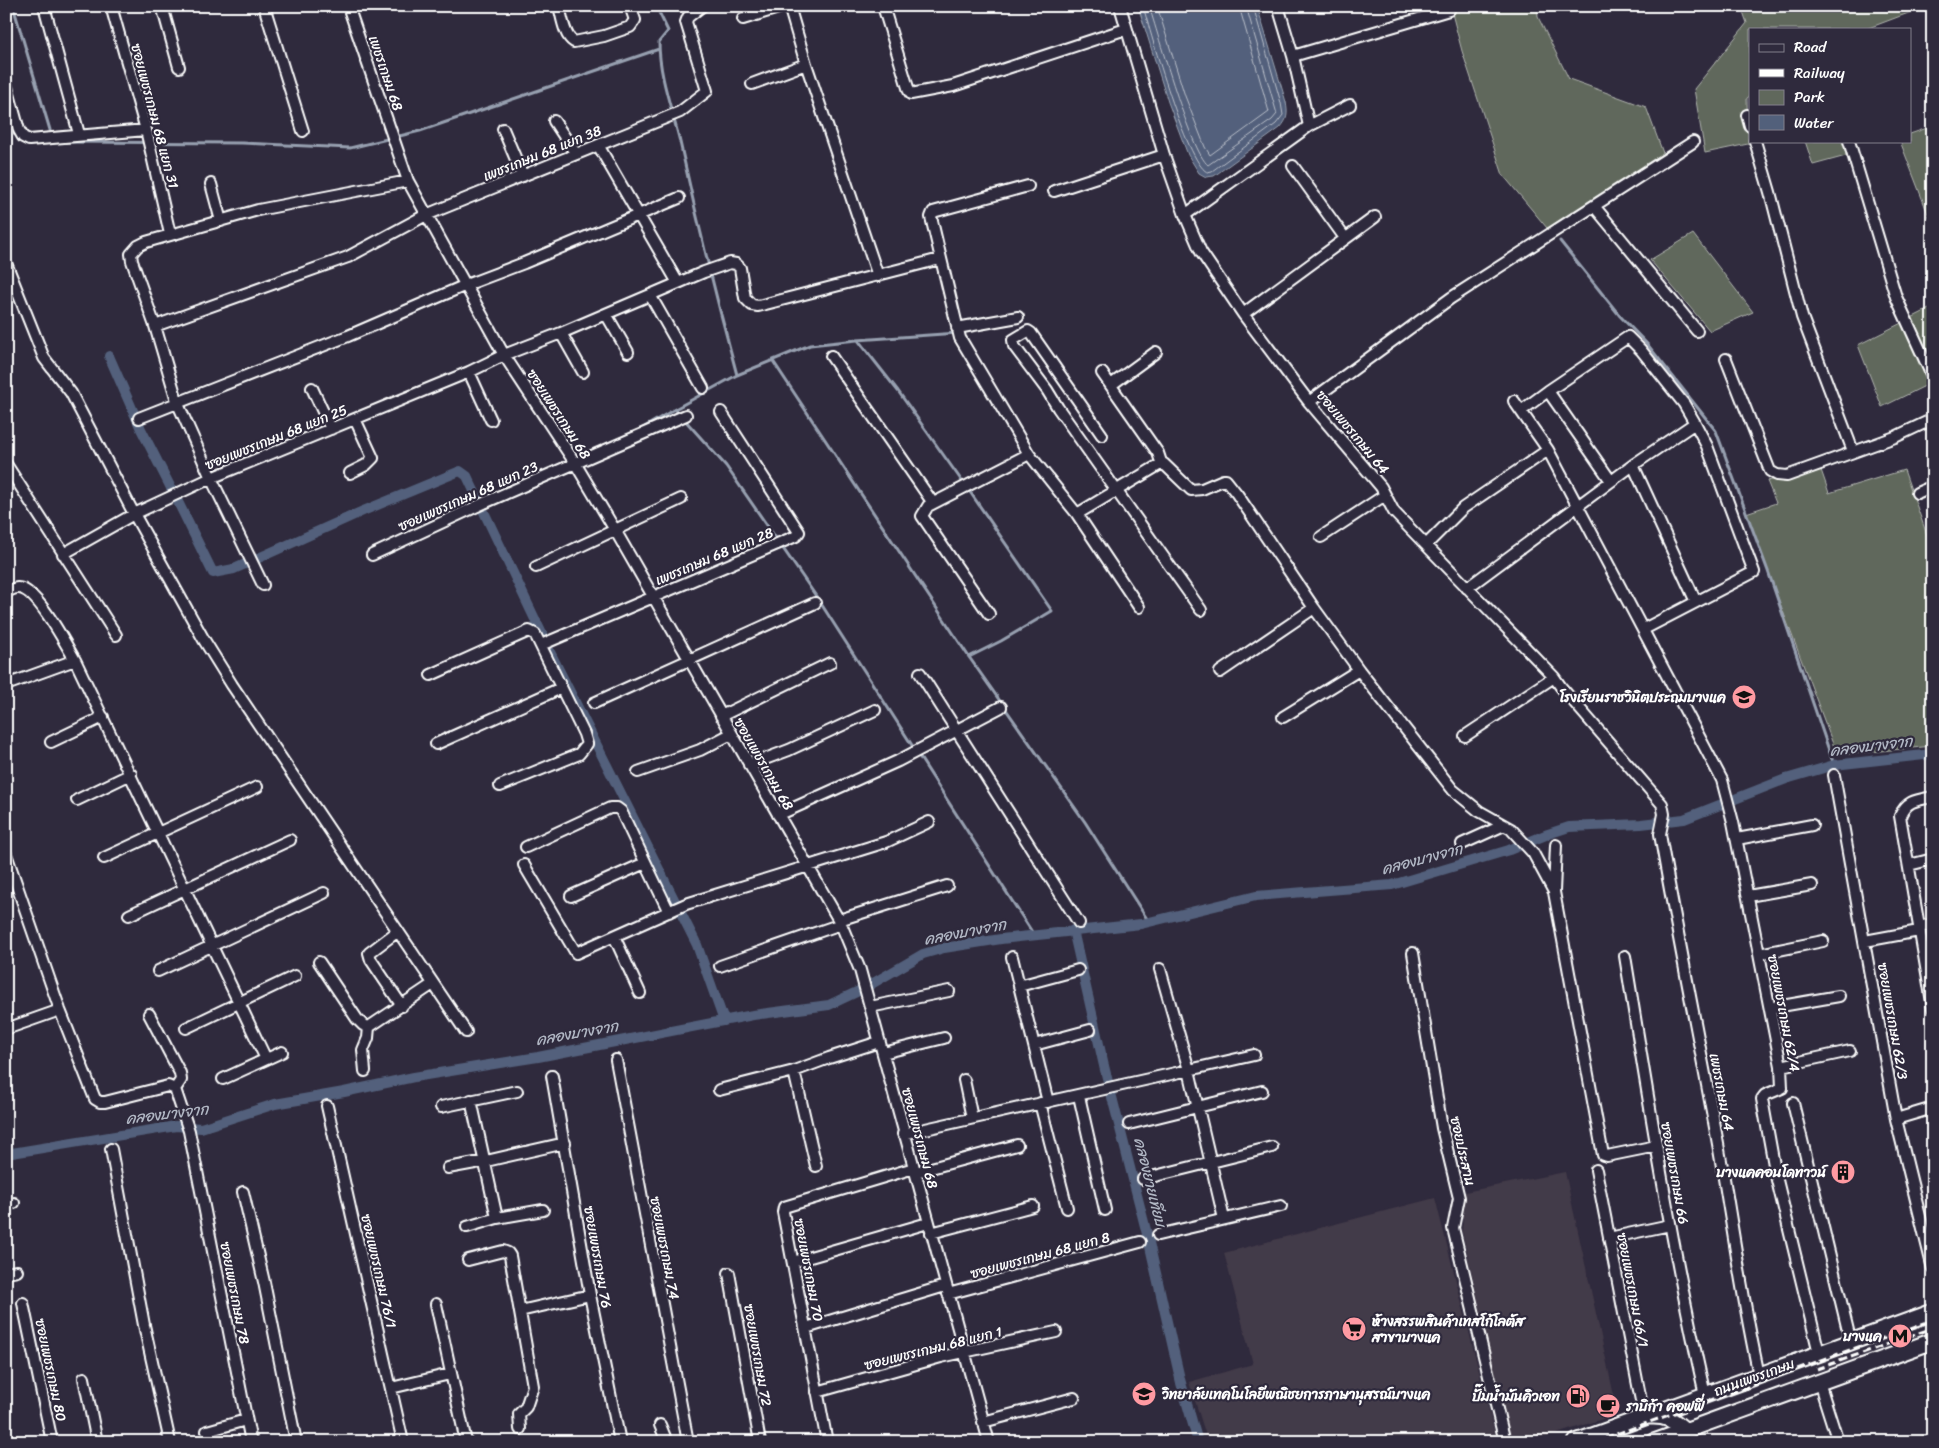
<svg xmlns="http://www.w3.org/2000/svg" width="1939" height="1448" font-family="Sriracha,'Playpen Sans Thai',sans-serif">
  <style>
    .built { fill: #433a48 }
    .green { fill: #60685c; stroke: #b0b4ae }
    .water { fill: #52607b; stroke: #97a0b0 }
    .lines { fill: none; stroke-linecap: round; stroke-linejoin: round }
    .shore { stroke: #babfca; stroke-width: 1 }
    .stream { stroke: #97a0b0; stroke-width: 3 }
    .canal { stroke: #52607b; stroke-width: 10 }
    .minor-casing { stroke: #fff; stroke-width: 14 }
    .primary-casing { stroke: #fff; stroke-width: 19 }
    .minor { stroke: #2f2a3d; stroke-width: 10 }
    .primary { stroke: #2f2a3d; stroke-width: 15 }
    .rail { stroke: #fff; stroke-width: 3; stroke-dasharray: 8 4; stroke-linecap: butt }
    .labels { text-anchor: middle; stroke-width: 4.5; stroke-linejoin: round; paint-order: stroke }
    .street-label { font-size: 14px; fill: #fff; stroke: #2f2a3d }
    .poi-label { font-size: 14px; font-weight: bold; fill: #fff; stroke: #2f2a3d; text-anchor: end }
    .water-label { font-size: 15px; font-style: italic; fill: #b1b7c4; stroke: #2f2a3d }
  </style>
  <rect width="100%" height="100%" fill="#2f2a3d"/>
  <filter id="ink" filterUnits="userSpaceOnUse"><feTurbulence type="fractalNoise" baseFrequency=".02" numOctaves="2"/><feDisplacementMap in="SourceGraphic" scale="10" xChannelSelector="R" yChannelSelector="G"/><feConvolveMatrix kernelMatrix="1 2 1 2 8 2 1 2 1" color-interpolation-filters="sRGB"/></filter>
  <g filter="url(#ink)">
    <!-- built -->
    <path class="built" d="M1565,1172L1618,1414L1532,1442H1511L1462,1231L1465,1192Z
      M1435,1198L1497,1442H1238L1237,1439L1228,1442H1208L1189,1382L1253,1364L1224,1253Z"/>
    <!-- green -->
    <path class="green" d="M1450,6H1537L1538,17L1569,79L1646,107L1663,153L1547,228L1503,175L1462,51Z
      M1741,6H1816L1822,10L1833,6H1927L1866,29H1750V96L1747,98L1748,144L1705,153L1694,89L1747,23Z
      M1933,126V227L1900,141H1910V134Z
      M1805,141H1843L1846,156L1813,165Z
      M1693,234L1753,312L1710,331L1650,260Z
      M1933,307V382L1882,407L1858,345Z
      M1821,470L1829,493L1904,470L1933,552V746L1848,754L1836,752L1746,513L1776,503L1767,481Z"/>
    <!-- water -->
    <path class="water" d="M1138,6H1257L1286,102C1288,114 1288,119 1280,128L1214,176L1206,177L1199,173L1188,155L1168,102Z"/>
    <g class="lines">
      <!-- shore -->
      <path class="shore" d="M1143,6C1151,34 1186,161 1207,172L1212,171L1276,124L1283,115L1281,103L1253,6
        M1149,6C1158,34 1191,152 1208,165L1272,120L1277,114L1246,6
        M1157,6L1185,96L1205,147L1210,155L1269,112L1239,6"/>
      <!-- stream -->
      <path class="stream" d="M13,6L50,130
        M656,6L668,31L659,42C659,76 672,109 680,142C697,220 716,298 737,375
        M62,142L242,143L350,148L420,131L659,49
        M1560,241L1620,316L1647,344L1716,431L1768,571L1834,765
        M858,340L898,391L964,484
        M773,361L969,657L1085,822L1149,922
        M675,409L726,466L818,599L1034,935
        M613,442L641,429L675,409L737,375L810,345L857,340L958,333L973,330
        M968,489L1052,611L1001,641L969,657"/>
      <!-- canal -->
      <path class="canal" d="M109,356L141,429L171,488
        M178,502L213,573L234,569L363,511L460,471L467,476L477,497
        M484,512L543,636
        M549,650L697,945L724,1021
        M1073,930L1104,1066L1148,1238L1181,1383L1198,1442
        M6,1154L176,1126L201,1128L275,1104L344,1092L414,1077L538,1057L753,1015L829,1005L863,989L923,954L944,948L1001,939L1141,924L1256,896L1392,885L1509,850L1548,834L1569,827L1641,824L1684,819L1786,779L1834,765L1933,754"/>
      <defs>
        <path id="minor" d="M44,6L79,134
          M111,6L146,130L170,234
          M162,6L179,67
          M264,6L303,131
          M348,6L408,181L504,355L575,463L615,530L841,924L860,970L989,1442
          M559,6C562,17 564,36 574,42L604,36L630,27L635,20L630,6
          M789,6L806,64L878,276
          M883,6L909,91L911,94L953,86L1126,29
          M1120,6L1164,155L1185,215L1201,252L1243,314L1309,402L1381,487L1394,512L1554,677L1561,687L1662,804L1664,814L1660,834C1678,938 1699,1040 1718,1144C1732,1221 1742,1299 1759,1375
          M1278,6L1293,56L1309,126
          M743,19L785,6
          M1293,56L1449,10
          M6,83L19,130L23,137L29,140L146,130
          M752,84L806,64
          M1747,115L1750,126
          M554,121L576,154
          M503,129L523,176
          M1755,141L1770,192L1802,317L1853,451
          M1849,141L1896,297L1933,378
          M598,145L678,283
          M1293,166L1345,238
          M211,184L221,221
          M1028,186L933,212L931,217L960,338L1029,454L1077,514L1139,607
          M1054,191L1164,155
          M1594,206L1697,331
          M1185,215L1309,126L1350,105
          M6,263L44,358L71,393L134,514L204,640L232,685L466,1032
          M650,295L703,388
          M606,314L628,352
          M1243,314L1375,217
          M155,326L132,261L131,254L138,246L146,242L258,210L408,181
          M957,328L1018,317
          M561,333L583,372
          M831,356L933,503
          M1726,359L1770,471L1777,475L1787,476L1895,437L1933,419
          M469,372L491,420
          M1102,373L1158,453L1162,465
          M1111,385L1156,352
          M312,388L331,429
          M1548,391L1611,481
          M1514,401L1548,450L1722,780L1733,822L1781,1066L1782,1088L1765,1095L1762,1099L1776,1176L1819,1353
          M1309,402L1451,298L1693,142
          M1521,411L1548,391L1628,337L1641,350L1684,404L1695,423L1707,446L1754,572L1644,629
          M139,418L348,336L466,285L524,263L679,198
          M1102,435L1031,333L1028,331L1013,340L1014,346L1047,390L1058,408L1201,610
          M6,464L116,635
          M1633,465L1696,602
          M350,473L366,465L373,458L355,419
          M1917,493L1933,486
          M1077,514L1159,465L1164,464L1191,490L1202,489L1223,480H1226L1237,494L1314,608L1359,670L1453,790L1479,811L1511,829L1533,853L1554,892
          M1321,537L1385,495
          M1426,545L1463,508L1548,450
          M63,554L134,514L211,478L469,372L504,355L561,333L704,272L730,263L736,264L740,268L745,298L752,305L758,306L940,259
          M372,555L484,503L686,415
          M536,567L681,499
          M263,585L211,478L178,404L155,326L348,257L426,215L680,112L707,91L686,22L688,17L702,6
          M1467,588L1633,465L1695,423
          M6,592C9,591 14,588 17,588C36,586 66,645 75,660L266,1059
          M989,614L922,516L928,506L1029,454
          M541,645L796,536L799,532L797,529L721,412
          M1220,672L1314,608
          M920,673L1079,923
          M431,675L529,631L535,634L584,734L587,744L579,754L500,786
          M6,685L75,660
          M594,703L815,603
          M721,716L830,663
          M1283,717L1359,670
          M1465,736L1554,677
          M51,742L103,717
          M436,744L561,688
          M749,765L789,750L875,710
          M638,772L700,750L731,734
          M1834,775L1896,1119L1933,1269
          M1933,797C1917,800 1907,800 1900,816L1933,1008
          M77,800L131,774
          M778,815L898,761L1001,707
          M1737,839L1812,825
          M1462,844L1504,825
          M1556,845L1554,892L1603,1155L1607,1156L1656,1146
          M526,847L610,808H617L621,811L669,912
          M6,854L60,1010L95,1099L100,1102H105L168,1086L175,1089L189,1131L251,1442
          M104,858L257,787
          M524,865L576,953L686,904L886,842L929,822
          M1909,865L1933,859
          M571,896L645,863
          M1748,896L1812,885
          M129,915L290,840
          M839,920L947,886
          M1919,927L1933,924
          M398,931L369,953L371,960L402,1006
          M614,936L640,993
          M1865,941L1919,931
          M1413,953L1442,1128L1459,1198L1453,1228L1505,1442
          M1759,954L1823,941
          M1625,956C1649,1103 1672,1250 1705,1395
          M1012,957L1048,1102
          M319,962L357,1019L363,1025L369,1027L433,984
          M720,966L841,924
          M158,971L324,893
          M1019,986L1078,970
          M870,1007L949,991
          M1770,1008L1839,996
          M149,1014L180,1073L181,1080L175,1089
          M186,1028L295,976
          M6,1029L60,1010
          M1034,1045L1090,1030
          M883,1053L944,1038
          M616,1060L688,1442
          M1781,1066L1850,1051
          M365,1071L363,1050L368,1038L369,1027
          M552,1076L590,1295L620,1442
          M223,1079L282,1052
          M964,1080L972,1118
          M719,1090L794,1071
          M1079,1096L1105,1210
          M471,1100L497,1218
          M1040,1103L1067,1208
          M1793,1103L1851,1343
          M327,1106L403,1442
          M441,1107L517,1091
          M1896,1119L1933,1108
          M1129,1124L1262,1091
          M903,1134L1189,1070L1160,969
          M111,1149L144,1325L170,1442
          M816,1166L794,1071L829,1058L879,1042
          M448,1168L486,1161L565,1143
          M1596,1170L1644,1416
          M916,1172L1017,1145
          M1143,1179L1272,1147
          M243,1192L264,1282L296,1442
          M6,1205L14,1203
          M1224,1219L1189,1070L1254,1055
          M467,1227L497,1218L543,1210
          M931,1233L1033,1206
          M1158,1235L1281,1206
          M1609,1238L1670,1225
          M468,1260L503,1251L508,1253L510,1256L533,1386L526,1407L519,1414L520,1429
          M793,1262L928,1223
          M6,1273L17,1271
          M729,1273L760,1442
          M948,1294L1140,1242
          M23,1303L52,1442
          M436,1304L466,1442
          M520,1311L590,1295
          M806,1328L945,1286
          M84,1378L97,1442
          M1819,1382L1838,1442
          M391,1388L450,1374
          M817,1392L941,1357L1056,1332
          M983,1422L1074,1398
          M660,1425L667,1442
          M207,1431L246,1420
          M827,1442L783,1212L784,1207L914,1168
          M1925,1442L1933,1440"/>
        <path id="primary" d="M1650,1416C1666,1415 1674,1420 1685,1431
          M1576,1442L1933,1312
          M1654,1442L1933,1341"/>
      </defs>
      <!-- minor casing -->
      <use href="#minor" class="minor-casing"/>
      <!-- primary casing -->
      <use href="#primary" class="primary-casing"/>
      <!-- minor -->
      <use href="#minor" class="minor"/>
      <!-- primary -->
      <use href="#primary" class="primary"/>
      <!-- rail -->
      <path class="rail" d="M1817,1369L1933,1328
        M1594,1442L1933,1320"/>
    </g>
  </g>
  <!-- icons -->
  <defs>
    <symbol id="school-disc" viewBox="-11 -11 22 22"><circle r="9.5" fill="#ff9aa2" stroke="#2f2a3d"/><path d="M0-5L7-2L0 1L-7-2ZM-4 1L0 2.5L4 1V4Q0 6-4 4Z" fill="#111"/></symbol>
    <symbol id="building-disc" viewBox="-11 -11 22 22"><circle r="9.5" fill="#ff9aa2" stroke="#2f2a3d"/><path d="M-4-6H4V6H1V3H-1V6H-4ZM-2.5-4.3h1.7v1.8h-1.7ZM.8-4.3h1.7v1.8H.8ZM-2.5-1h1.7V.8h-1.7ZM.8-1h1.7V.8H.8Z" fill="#111"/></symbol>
    <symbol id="supermarket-disc" viewBox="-11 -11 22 22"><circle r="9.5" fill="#ff9aa2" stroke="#2f2a3d"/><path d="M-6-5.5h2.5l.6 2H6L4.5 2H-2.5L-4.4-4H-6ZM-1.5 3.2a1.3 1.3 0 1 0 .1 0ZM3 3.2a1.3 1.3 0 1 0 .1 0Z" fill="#111"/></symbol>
    <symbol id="metro-disc" viewBox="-11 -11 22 22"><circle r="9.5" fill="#ff9aa2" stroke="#2f2a3d"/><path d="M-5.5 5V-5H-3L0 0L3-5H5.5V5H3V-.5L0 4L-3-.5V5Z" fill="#111"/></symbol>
    <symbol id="university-disc" viewBox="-11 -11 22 22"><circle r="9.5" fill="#ff9aa2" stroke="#2f2a3d"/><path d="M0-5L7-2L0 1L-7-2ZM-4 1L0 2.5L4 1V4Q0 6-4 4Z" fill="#111"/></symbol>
    <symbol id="fuel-disc" viewBox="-11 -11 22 22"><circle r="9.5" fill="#ff9aa2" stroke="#2f2a3d"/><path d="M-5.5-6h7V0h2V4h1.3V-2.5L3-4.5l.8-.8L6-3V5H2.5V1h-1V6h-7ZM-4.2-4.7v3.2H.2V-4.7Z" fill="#111"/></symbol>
    <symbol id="cafe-disc" viewBox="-11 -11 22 22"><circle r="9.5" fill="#ff9aa2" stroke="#2f2a3d"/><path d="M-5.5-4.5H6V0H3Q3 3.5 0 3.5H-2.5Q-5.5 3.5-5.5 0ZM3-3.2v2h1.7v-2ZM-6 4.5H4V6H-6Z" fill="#111"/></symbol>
  </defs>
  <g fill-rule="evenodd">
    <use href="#school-disc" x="1730" y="683" width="28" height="28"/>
    <use href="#building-disc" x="1829" y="1158" width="28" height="28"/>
    <use href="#supermarket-disc" x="1340" y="1315" width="28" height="28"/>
    <use href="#metro-disc" x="1886" y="1322" width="28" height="28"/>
    <use href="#university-disc" x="1130" y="1380" width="28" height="28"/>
    <use href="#fuel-disc" x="1564" y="1382" width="28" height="28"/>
    <use href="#cafe-disc" x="1594" y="1392" width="28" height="28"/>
  </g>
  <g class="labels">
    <!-- street labels -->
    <g class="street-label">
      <text transform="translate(386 73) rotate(71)" y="5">เพชรเกษม 68</text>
      <text transform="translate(155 116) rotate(75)" y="5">ซอยเพชรเกษม 68 แยก 31</text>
      <text transform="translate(542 153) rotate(-22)" y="5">เพชรเกษม 68 แยก 38</text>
      <text transform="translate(559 414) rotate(57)" y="5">ซอยเพชรเกษม 68</text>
      <text transform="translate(1353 432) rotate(50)" y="5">ซอยเพชรเกษม 64</text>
      <text transform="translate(276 437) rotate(-22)" y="5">ซอยเพชรเกษม 68 แยก 25</text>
      <text transform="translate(468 496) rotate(-24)" y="5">ซอยเพชรเกษม 68 แยก 23</text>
      <text transform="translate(714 556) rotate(-23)" y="5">เพชรเกษม 68 แยก 28</text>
      <text transform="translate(764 764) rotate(60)" y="5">ซอยเพชรเกษม 68</text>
      <text transform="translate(1784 1013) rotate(79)" y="5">ซอยเพชรเกษม 62/4</text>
      <text transform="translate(1893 1021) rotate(80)" y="5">ซอยเพชรเกษม 62/3</text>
      <text transform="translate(1722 1092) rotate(79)" y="5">เพชรเกษม 64</text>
      <text transform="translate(920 1138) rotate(75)" y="5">ซอยเพชรเกษม 68</text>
      <text transform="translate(1463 1151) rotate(77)" y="5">ซอยประสาน</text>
      <text transform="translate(1675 1173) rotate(80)" y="5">ซอยเพชรเกษม 66</text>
      <text transform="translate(665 1248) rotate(79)" y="5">ซอยเพชรเกษม 74</text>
      <text transform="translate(1040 1255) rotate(-15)" y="5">ซอยเพชรเกษม 68 แยก 8</text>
      <text transform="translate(598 1257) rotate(80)" y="5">ซอยเพชรเกษม 76</text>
      <text transform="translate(809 1270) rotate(79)" y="5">ซอยเพชรเกษม 70</text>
      <text transform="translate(379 1271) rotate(77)" y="5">ซอยเพชรเกษม 76/1</text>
      <text transform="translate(1633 1290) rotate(79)" y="5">ซอยเพชรเกษม 66/1</text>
      <text transform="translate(235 1293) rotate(79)" y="5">ซอยเพชรเกษม 78</text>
      <text transform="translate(933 1348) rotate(-14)" y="5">ซอยเพชรเกษม 68 แยก 1</text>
      <text transform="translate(758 1355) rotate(80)" y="5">ซอยเพชรเกษม 72</text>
      <text transform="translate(51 1370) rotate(78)" y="5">ซอยเพชรเกษม 80</text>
      <text transform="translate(1754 1377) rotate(-20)" y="5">ถนนเพชรเกษม</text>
    </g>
    <!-- poi labels -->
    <g class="poi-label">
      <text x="1726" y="702">โรงเรียนราชวินิตประถมบางแค</text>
      <text x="1826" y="1177">บางแคคอนโดทาวน์</text>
      <text x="1372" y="1326" text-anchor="start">ห้างสรรพสินค้าเทสโก้โลตัส<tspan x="1372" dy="16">สาขาบางแค</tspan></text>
      <text x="1882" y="1341">บางแค</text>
      <text x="1162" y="1399" text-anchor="start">วิทยาลัยเทคโนโลยีพณิชยการภาษานุสรณ์บางแค</text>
      <text x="1560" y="1401">ปั๊มน้ำมันคิวเอท</text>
      <text x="1626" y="1411" text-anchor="start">ราบิก้า คอฟฟี่</text>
    </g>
    <!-- water labels -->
    <g class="water-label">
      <text transform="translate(1871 746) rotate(-7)" y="5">คลองบางจาก</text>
      <text transform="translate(1422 859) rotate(-15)" y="5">คลองบางจาก</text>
      <text transform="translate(965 932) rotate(-11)" y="5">คลองบางจาก</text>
      <text transform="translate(577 1033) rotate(-10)" y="5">คลองบางจาก</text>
      <text transform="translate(167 1114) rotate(-7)" y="5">คลองบางจาก</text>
      <text transform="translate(1150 1182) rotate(76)" y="5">คลองยายเทียบ</text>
    </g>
  </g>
  <!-- margin -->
  <rect width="1939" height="1448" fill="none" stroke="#2f2a3d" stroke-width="25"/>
  <rect x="12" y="12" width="1914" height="1423" fill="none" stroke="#fff" stroke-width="2" filter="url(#ink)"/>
  <!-- legend -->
  <rect x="1749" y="28" width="162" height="115" fill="#2f2a3d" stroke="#827f8b"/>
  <rect x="1759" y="44" width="25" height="8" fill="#2f2a3d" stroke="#827f8b"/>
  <text x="1794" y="52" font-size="15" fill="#ffffff">Road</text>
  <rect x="1759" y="69" width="25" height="8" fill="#ffffff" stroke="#827f8b"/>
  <text x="1794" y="78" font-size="15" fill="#ffffff">Railway</text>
  <rect x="1759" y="90" width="25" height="15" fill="#60685c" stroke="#827f8b"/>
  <text x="1794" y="102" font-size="15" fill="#ffffff">Park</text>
  <rect x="1759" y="115" width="25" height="15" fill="#52607b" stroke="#827f8b"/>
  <text x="1794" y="128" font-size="15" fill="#ffffff">Water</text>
</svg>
